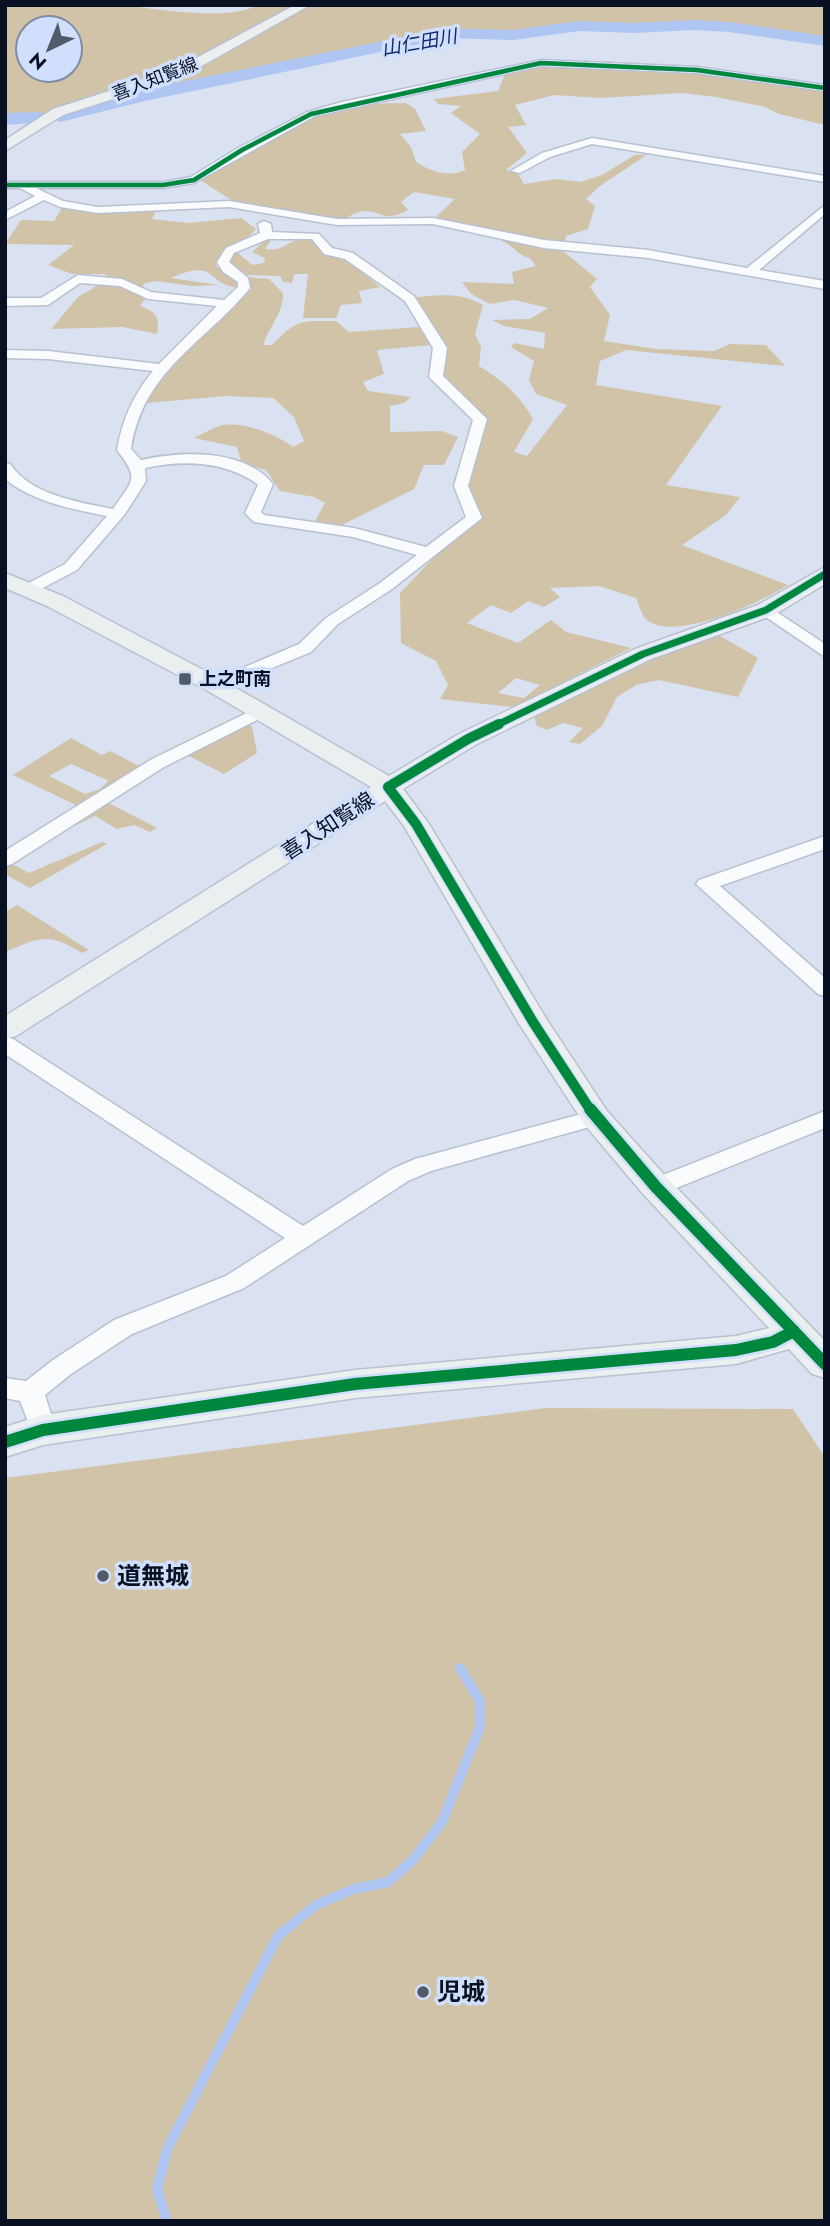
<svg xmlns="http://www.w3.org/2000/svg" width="830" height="2226" font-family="Jost,'Noto Sans JP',sans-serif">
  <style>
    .forest { fill: #d0c3a8; fill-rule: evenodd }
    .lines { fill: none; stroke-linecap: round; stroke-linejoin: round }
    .stream-far1 { stroke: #afc5f2; stroke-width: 2.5 }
    .stream { stroke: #afc5f2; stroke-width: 10 }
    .river { fill: #afc5f2; fill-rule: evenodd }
    .street-casing { stroke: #b8c0d1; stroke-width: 3 }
    .secondary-casing { stroke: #b8c0d1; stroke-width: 3 }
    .street { fill: #f9fbfd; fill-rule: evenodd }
    .secondary { fill: #ebefef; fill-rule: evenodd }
    .cycleway-far3-casing { stroke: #d0dffc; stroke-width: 6 }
    .cycleway-far2-casing { stroke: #d0dffc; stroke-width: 10 }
    .cycleway-far1-casing { stroke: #d0dffc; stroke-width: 13 }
    .cycleway-casing { stroke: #d0dffc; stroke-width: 17 }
    .cycleway-far3 { stroke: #00873e; stroke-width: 4.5 }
    .cycleway-far2 { stroke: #00873e; stroke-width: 7 }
    .cycleway-far1 { stroke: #00873e; stroke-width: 10 }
    .cycleway { stroke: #00873e; stroke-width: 12 }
    .poi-dot { fill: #525a6a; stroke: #d0dffc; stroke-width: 2.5 }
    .labels { text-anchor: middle; stroke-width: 7; stroke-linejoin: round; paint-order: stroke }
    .far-street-label { font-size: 18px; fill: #091021; stroke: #d0dffc }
    .far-poi-label { font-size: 18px; font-weight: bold; fill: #091021; stroke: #d0dffc; text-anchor: start }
    .far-water-label { font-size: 19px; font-style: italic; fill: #0f296a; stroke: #d0dffc }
    .street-label { font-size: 21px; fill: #091021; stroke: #d0dffc }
    .near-poi-label { font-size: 24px; font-weight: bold; fill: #091021; stroke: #d0dffc; text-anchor: start }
  </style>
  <rect width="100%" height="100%" fill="#dae2f2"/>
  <!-- forest -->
  <path class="forest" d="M5,5C43,5 82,2 119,5C154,8 226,22 258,5H825V39L715,22L660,30L573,25L520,34L447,32L415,36L294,64L67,106C46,116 29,118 5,117ZM28,28H70V70H28Z
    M552,66L698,71L825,90V125L779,114L765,107L716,97L682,93L600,98L554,95L515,105L526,125L508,127L527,153L506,170L518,174L524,184L557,179L580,182L602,175L635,155L648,154L600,186L586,199L595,206L588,229L566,236L563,251L597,279L590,287L610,315L604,341L656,349L714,351L730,344L766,345L785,366L626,350L600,361L596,385L722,406L666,485L740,497L726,515L682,545L788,585C762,602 671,645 645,618C641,613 638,603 636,598L599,586L550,588L560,597L544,607L528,601L511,613L491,605L467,623L518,643L551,620L566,632L631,648L556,686L521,708L440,699L448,685L436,661L401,643L400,593L437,554L479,519L469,486L484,433L485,416L442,376L427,321L416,297C441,295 461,292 483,305L475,334L481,347L479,366C503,381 519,394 533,419L514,452L527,456L567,405L536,394L529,380L534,361L511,347L514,343L544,349L545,333L504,326L492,320L530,319L548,308L515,300L490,304L471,294L462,282L514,284L512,272L536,266L530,258C519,256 517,250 508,244C487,231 458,225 434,219L455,199L414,192L401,202L408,210C381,225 379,207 359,212C354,213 348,217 344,220L233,201L200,180L254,147L318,114L353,104L406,103L415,109L426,131L400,134L411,147L416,162C430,171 448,178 465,170L462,152L480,134L451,113L461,106L438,104L434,99L498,91L506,72ZM516,678L540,685L524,698L498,693Z
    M62,208L101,212L157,209L152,219L189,223L241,218L256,229C241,247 227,244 216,266L236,281L237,288C205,283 217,258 171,278L219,285L193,286L155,281L143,284L145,299L140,306C156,312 160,316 157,334L123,327L51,329L78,297L110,278L104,274H72L48,265L74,245L5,244L21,220L54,221Z
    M269,237H273L265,249C281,252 286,243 301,238C320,232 365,275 380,287L359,291L362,303L341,305L336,318H303L308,274H294L292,283L283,282L280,276L248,275L230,262L236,251L252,265L264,263L265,258L252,252Z
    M246,277L269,279L283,293C284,312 269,327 263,345H272C297,319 300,321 336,321L349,332L420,327L431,345L377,350L384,374L363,382L368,391L411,397L404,403L390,406V432L442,431L458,437L444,465H424L414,489L338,527L314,523L325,503L314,497L280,491L266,470L242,464L237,447L194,438C202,434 211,429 219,426C241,420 276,434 293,447L304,441L294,417L273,398L226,396L147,403L167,367L252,289Z
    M717,634L758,658L738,697L659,680L636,685L617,697L602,726L580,744L569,742L583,728L563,723L547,730L537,726L534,716L651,655Z
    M246,724L252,726L257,753L224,774L187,755Z
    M71,738L102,755L110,751L143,768L99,798L157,828L150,832L134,825L117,829L95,816L53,836L80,807L13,775ZM71,764L107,780L108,781L100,789L85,794L49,776Z
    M102,842L107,844L30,888L5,874V868L12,864L29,873Z
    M17,905L89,950L82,953C48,932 40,937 5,952V912Z
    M546,1408L793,1409L825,1457V2221H5V1478Z"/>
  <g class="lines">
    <!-- stream-far1 -->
    <path class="stream-far1" d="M12,136L36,118"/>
    <!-- stream -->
    <path class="stream" d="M167,2221L157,2189L168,2147L278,1936L316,1905L354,1889L388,1882L413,1860L442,1822L480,1727V1701L460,1668"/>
    <!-- river -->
    <path class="river" d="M693,20L729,22L825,36V46L729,32L693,30L636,33L579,31L514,40L448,38L145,101L60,122L50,116L53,112L145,89L448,28L514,30L579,21L636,23Z
      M40,112L50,118L47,122L5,125V113Z"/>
    <defs>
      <path id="street" d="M541,60L697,67L825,85V91L697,73L541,66L315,116L194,183L163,188H36L63,201L98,207L229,201L337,219L433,218L544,240L648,250L747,268L825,205V214L759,270L825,281V289L648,258L544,248L433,224L337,225L229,207L98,213L60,207L44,200L5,220V212L35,196L20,188H5V182H163L191,177L238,148L307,112L342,102Z
        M592,138L825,176V182L592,144L550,157L520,173L511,171L542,153Z
        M264,221L271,224L272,232L319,234L332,248L353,253L414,296L447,348L443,376L487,419L468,486L482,518L392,589L338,624L311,652L216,691L210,690L207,686L210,682L299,644L326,618L380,583L417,555L353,537L254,522L245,513L258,485L253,481C220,461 183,460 145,468L146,481L125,514L77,570L35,592H23L21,589L23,586L65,564L107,516C72,509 33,502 5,479V463L10,464C31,495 78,502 113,509C133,479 140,480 117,450C122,420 133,395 153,371L48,359L5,358V350L48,351L159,364L217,306L148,299L120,286L80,283L48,305L5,306V298H41L78,275L122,279L151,292L224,300L238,287V282L223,272L217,262L226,248L260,233L258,224ZM268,239H312L324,254L345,259L405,301L433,348L429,377L473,420L454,486L466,517L426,547L354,528L264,515L261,512L273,484C244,448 181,451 141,460L131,449C143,370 205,343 250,288L248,278L229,262L234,253Z
        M766,605L825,644V657L760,613L758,610Z
        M259,707L268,712L265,716L164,767L12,864L5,866V851L152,759Z
        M825,836V849L720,886L825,978V996L818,994L696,884L699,880Z
        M5,1037L13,1039L303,1226L392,1169L415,1159L596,1110L604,1113L607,1118L604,1123L431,1171L408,1181L244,1288L132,1334L71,1374L45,1395L56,1430L52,1437L43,1441L34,1437L20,1401L5,1398V1378L26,1381L53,1360L114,1320L226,1276L285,1238L5,1054Z
        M825,1111V1128L664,1193L656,1195L648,1193L644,1187L648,1181Z"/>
      <path id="secondary" d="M295,5H310L182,77L63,115L5,151V140L53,109L172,71Z
        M825,567V584L774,615L651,659L477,744L403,789L429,824L547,1020L607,1111L668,1179L825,1341V1378L812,1374L789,1349L736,1364L355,1398L43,1445L5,1457V1427L43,1415L355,1370L736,1336L769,1328L644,1195L585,1125L518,1022L404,826L385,801L16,1036L5,1039V1016L371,787L208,691L47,606L5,588V573L63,596L224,681L389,776L459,734L635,649L758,605Z"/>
    </defs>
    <!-- street casing -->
    <use href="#street" class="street-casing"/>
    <!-- secondary casing -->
    <use href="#secondary" class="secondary-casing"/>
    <!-- street -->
    <use href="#street" class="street"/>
    <!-- secondary -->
    <use href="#secondary" class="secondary"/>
    <defs>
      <path id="cycleway-far3" d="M5,185H163L194,180L242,150L311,114L541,63L697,70L825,88"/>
      <path id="cycleway-far2" d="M495,726L643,654L766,610L825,574"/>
      <path id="cycleway-far1" d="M499,724L468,739L388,787L416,824L533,1022L591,1111"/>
      <path id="cycleway" d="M590,1109L656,1187L825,1364
        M5,1442L43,1430L355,1384L736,1350L773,1342L794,1331"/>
    </defs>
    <!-- cycleway-far3 casing -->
    <use href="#cycleway-far3" class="cycleway-far3-casing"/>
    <!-- cycleway-far2 casing -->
    <use href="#cycleway-far2" class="cycleway-far2-casing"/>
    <!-- cycleway-far1 casing -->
    <use href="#cycleway-far1" class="cycleway-far1-casing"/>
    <!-- cycleway casing -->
    <use href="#cycleway" class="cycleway-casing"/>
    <!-- cycleway-far3 -->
    <use href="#cycleway-far3" class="cycleway-far3"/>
    <!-- cycleway-far2 -->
    <use href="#cycleway-far2" class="cycleway-far2"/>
    <!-- cycleway-far1 -->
    <use href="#cycleway-far1" class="cycleway-far1"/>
    <!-- cycleway -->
    <use href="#cycleway" class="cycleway"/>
  </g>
  <!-- markers -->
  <g class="poi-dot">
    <rect x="178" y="672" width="14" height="14" rx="3.5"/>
    <circle cx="103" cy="1576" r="7"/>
    <circle cx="423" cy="1992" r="7"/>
  </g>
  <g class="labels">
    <!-- far-street labels -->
    <g class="far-street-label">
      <text transform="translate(155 79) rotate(-21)" y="6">喜入知覧線</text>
    </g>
    <!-- far-poi labels -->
    <g class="far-poi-label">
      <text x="199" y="685">上之町南</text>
    </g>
    <!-- far-water labels -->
    <g class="far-water-label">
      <text transform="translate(419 42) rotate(-10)" y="7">山仁田川</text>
    </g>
    <!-- street labels -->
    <g class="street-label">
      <text transform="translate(328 826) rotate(-33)" y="7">喜入知覧線</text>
    </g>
    <!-- near-poi labels -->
    <g class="near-poi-label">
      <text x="117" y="1584">道無城</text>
      <text x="437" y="2000">児城</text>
    </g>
  </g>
  <!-- border -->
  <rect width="830" height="2226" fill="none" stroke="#091021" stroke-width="14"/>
  <!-- north arrow -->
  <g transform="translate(49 49) rotate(223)"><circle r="33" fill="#d0dffc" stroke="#808ca4" stroke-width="2"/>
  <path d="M0-5L12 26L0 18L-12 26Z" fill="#525a6a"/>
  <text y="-10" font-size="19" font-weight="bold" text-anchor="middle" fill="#091021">N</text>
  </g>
</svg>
